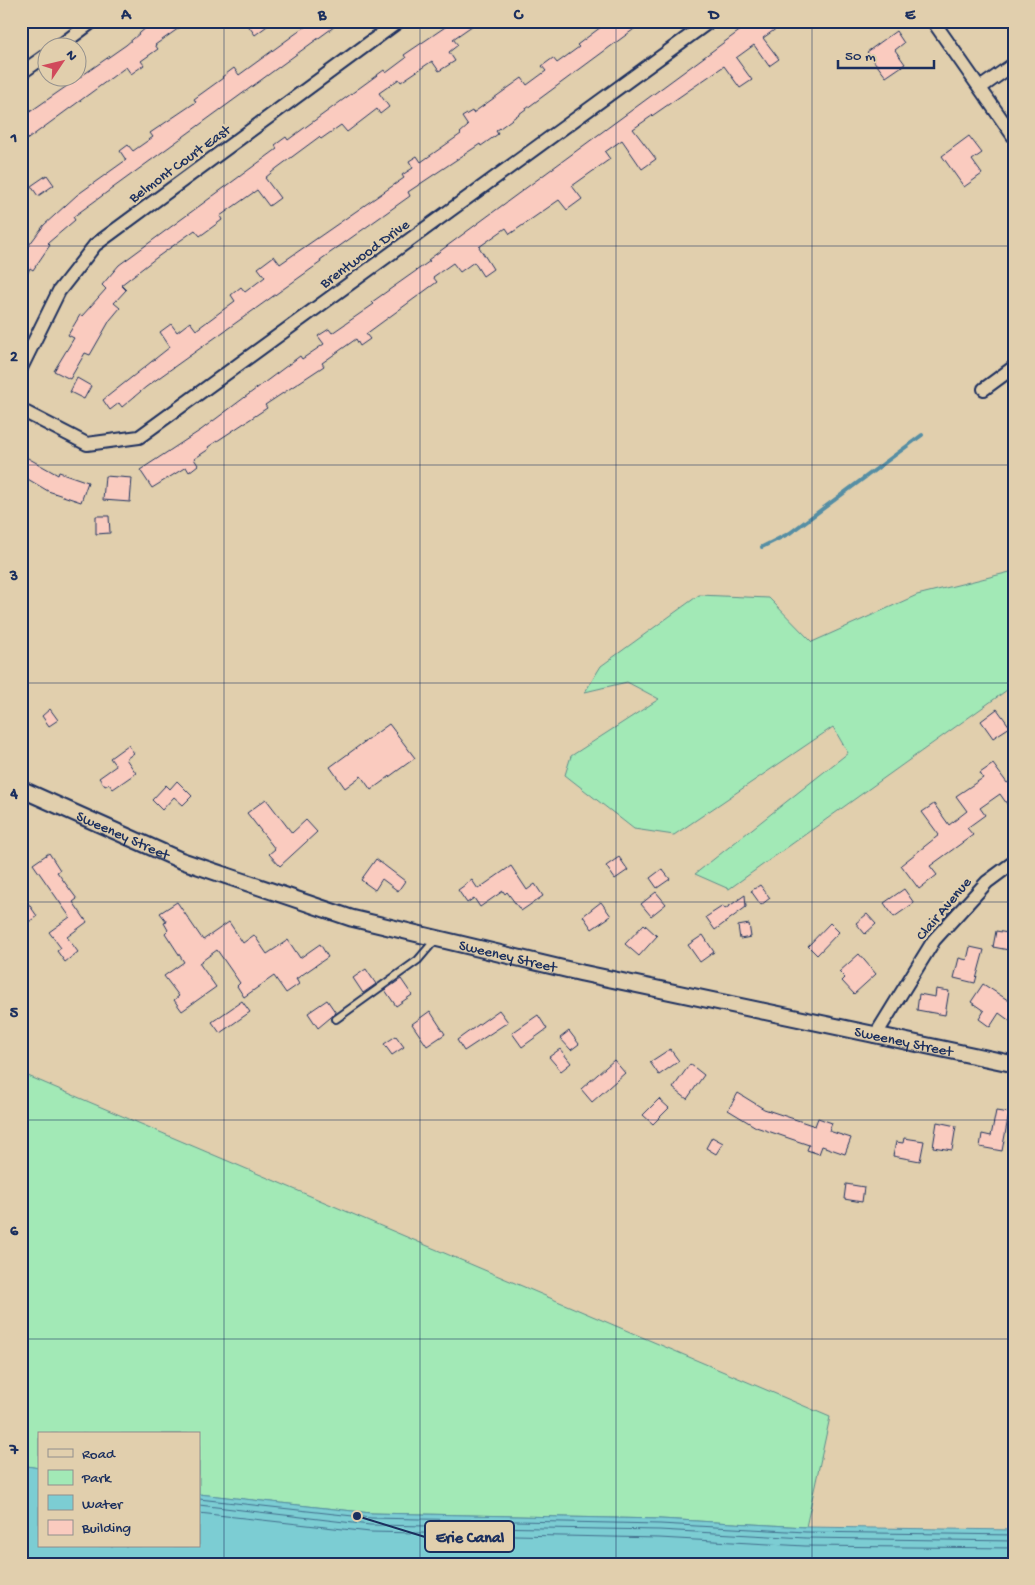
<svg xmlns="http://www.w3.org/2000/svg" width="1035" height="1585" font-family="'Gochi Hand',sans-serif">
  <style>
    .green { fill: #a2e9b6; stroke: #5e8c8a }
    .water { fill: #7ccdd3; stroke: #558ea4 }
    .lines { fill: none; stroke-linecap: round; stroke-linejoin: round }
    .shore { stroke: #426e8d; stroke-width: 1 }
    .stream { stroke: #558ea4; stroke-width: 4 }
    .building { fill: #facbbf; stroke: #1b2f5e }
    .service-casing { stroke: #1b2f5e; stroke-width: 10 }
    .minor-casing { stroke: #1b2f5e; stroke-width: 16 }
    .tertiary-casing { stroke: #1b2f5e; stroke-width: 19 }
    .service { stroke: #e1cfad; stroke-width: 6 }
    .minor { stroke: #e1cfad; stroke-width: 12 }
    .tertiary { stroke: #e1cfad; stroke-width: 15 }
    .grid { fill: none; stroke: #1b2f5e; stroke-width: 1; stroke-opacity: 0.55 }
    .labels { text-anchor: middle; stroke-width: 4.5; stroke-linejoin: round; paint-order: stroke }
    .street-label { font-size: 15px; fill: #1b2f5e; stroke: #e1cfad }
    .leader { fill: none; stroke: #1b2f5e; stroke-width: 2 }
    .callout-dot { fill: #1b2f5e; stroke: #e1cfad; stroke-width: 2 }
    .callout { fill: #e1cfad; stroke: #1b2f5e; stroke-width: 2 }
    .callout-label { font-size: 16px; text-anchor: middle; font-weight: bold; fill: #1b2f5e }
    .neatline { fill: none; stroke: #1b2f5e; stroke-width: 2 }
    .grid-label { font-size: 16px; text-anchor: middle; font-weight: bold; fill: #1b2f5e }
  </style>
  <rect width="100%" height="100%" fill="#e1cfad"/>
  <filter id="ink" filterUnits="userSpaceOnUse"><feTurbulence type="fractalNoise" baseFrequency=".02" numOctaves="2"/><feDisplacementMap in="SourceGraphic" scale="10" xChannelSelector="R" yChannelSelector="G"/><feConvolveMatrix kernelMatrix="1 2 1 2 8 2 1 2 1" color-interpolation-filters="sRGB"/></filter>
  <g filter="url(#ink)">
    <!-- green -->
    <path class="green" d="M1014,571V685L729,889L695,874L848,753L833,727L674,835L634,829L565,775L571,756L659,699L627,682L585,692L601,666L699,595L769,598L812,642L917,595Z
      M21,1073L830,1417L806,1527L660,1519L371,1513L199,1494V1434H39V1468L21,1465Z"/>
    <!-- water -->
    <path class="water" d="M21,1465L39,1468V1546H199V1494L371,1513L660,1519L806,1527L1014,1530V1564H21Z"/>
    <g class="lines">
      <!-- shore -->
      <path class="shore" d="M199,1499L371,1518L660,1524L806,1532L1014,1535
        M199,1505L370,1525L659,1530L806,1538L1014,1541
        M199,1513L370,1532L659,1538L805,1546L1014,1548"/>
      <!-- stream -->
      <path class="stream" d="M762,547L790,533L922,435"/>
    </g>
    <!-- building -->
    <path class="building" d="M154,21H189L155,45L158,49L141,61L144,65L131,74L126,67L21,144V118L126,45Z
      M245,21H274L255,35Z
      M313,21H342L73,217L75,220L48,243L50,245L33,270L30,268L21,287V256L44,225L77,195L126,160L120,151L128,145L133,151L153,137L150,133L196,102L194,99L223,78L222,77L234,68L239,75Z
      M454,21H479L453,39L458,45L449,52L455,61L439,71L432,61L401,82L399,79L379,93L389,107L380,114L377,109L347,132L341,125L321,139L319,137L277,168L265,178L280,198L269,206L257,190L220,216L222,220L200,236L195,230L156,258L121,285L126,290L114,303L120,308L110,320L90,355L85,353L70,379L54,371L74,338L68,335L80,315L82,316L106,289L102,285L119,265L277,149L275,145L286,137L288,140L296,134L384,70L386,73L406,58L404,55Z
      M609,21H645L496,131L498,134L481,146L480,144L408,192L410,196L320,260L321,262L146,387L122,407L119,403L110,410L103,400L170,347L160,332L171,324L177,332L190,322L196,330L235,301L231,295L241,287L245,292L265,277L258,268L274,256L280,264L404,178L402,175L413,168L409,161L417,156L421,162L461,134L460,133L468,126L462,117L472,111L473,113L522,78L527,85L546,71L542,66L553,58L557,63L579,47L577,45Z
      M753,21H787L763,38L779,59L769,66L754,45L736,58L752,80L740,88L724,66L633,129L656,159L642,169L622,140L605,152L610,159L572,186L582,199L567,210L559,200L510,234L506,228L479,247L493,269L483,276L474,262L460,272L453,263L433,277L437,282L366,334L370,339L360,346L356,339L322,363L324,366L265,405L267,408L208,447L209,449L194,459L198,465L189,472L186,467L152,488L140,470L201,430L300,356L302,359L324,344L318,336L329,329L332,333L374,304L372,302L430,261L428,260Z
      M896,31L904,43L895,50L905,64L886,77L867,52Z
      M969,136L982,153L972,160L982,174L964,187L942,156Z
      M47,175L54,185L38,196L31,186Z
      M77,378L91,386L84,399L70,392Z
      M26,457L58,475L59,472L88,482L81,502L48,491L21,475V464Z
      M105,476L132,478L130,502L103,500Z
      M96,516H109L110,533L96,534Z
      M50,709L58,720L49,726L42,716Z
      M997,709L1010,727L993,738L981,721Z
      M389,724L415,758L371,790L361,776L345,788L330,767Z
      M128,745L134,753L126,759L136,773L113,789L109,784L105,786L99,778L116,766L110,758Z
      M993,764L1007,783L1014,779V814L1000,794L980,808L985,815L967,828L973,835L930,866L937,875L919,889L901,865L939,835L922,812L934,804L949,825L967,811L956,796L983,778L980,773Z
      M177,781L192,796L183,805L174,797L162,810L152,800L166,785L170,789Z
      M266,799L292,833L306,820L317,832L280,866L269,854L275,849L247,813Z
      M49,853L60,870L57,872L77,899L73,902L87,922L67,937L78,952L65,962L57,951L61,948L49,932L70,917L33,864Z
      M619,857L628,870L615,879L606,866Z
      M376,859L405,881L398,891L382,879L375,890L361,880Z
      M511,866L527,890L535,884L543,896L521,911L507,892L505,894L503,891L480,907L474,898L467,903L458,890L472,880L478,889Z
      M662,869L670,879L657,888L650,878Z
      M760,885L770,898L761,905L751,891Z
      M904,889L914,903L894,917L884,903Z
      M656,892L666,904L651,916L641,904Z
      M745,895L746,907L715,930L706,917L723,906L725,909Z
      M177,902L203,940L229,922L243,943L254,935L267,954L288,940L300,958L320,944L328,957L296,979L299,984L286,993L274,976L244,997L237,986L240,983L217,950L199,963L216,987L182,1011L174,1000L179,996L164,976L184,962L165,933L168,930L164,923L167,922L160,913Z
      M601,902L611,916L592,929L583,916Z
      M28,903L37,916L26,924L21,917V908Z
      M867,914L876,924L865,934L856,923Z
      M830,923L839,932L817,955L808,946Z
      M644,924L657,936L639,956L625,944Z
      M749,924L751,937L740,939L738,926Z
      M996,931L1014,934V951L993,947Z
      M703,935L714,952L700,962L688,945Z
      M970,947L984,950L975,983L954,978L959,958L967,960Z
      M859,954L876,974L854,994L842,981L845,978L839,972Z
      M366,969L376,984L363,993L353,978Z
      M401,979L412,995L396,1006L385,990Z
      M983,984L1014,1004V1024L999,1013L990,1027L979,1019L984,1011L971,1002Z
      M936,989L949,991L945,1015L917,1010L919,994L935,997Z
      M327,1000L336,1013L318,1028L308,1013Z
      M242,1001L250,1012L220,1033L212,1022Z
      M499,1010L508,1022L464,1051L457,1040Z
      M430,1011L445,1034L427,1046L412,1024Z
      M538,1015L547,1029L522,1047L512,1033Z
      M569,1031L579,1044L571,1050L560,1038Z
      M396,1036L404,1047L392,1055L384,1044Z
      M560,1049L571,1063L561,1071L549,1057Z
      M670,1049L679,1061L659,1075L650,1062Z
      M614,1060L625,1073L592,1102L581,1089Z
      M690,1064L704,1075L687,1099L673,1088Z
      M738,1093L764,1109L815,1126L818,1118L832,1123L829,1131L851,1138L845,1154L822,1146L819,1154L807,1150L809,1145L756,1127L728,1110Z
      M659,1099L669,1108L653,1124L643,1115Z
      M996,1111L1009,1113L1002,1151L980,1147L982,1134L991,1136Z
      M937,1122L956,1126L952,1150L933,1147Z
      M712,1137L723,1143L716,1154L706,1148Z
      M904,1138L924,1141L920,1161L893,1156L896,1142L903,1143Z
      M846,1184L864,1187L862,1202L844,1199Z"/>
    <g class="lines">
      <defs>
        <path id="service" d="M336,1019L418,960L435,940"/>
        <path id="minor" d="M933,21L1014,137
          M57,48L93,21
          M21,73L48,54
          M980,88L1014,64
          M21,368L59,291L95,245L399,21
          M984,389L1014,367
          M21,410L87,444L139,437L710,21
          M875,1036L934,940L987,882L1014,862"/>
        <g id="tertiary">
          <path id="s1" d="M21,789L180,860L351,918L582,973L1014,1064"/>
        </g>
      </defs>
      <!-- service casing -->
      <use href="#service" class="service-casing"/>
      <!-- minor casing -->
      <use href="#minor" class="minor-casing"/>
      <!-- tertiary casing -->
      <use href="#tertiary" class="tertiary-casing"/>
      <!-- service -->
      <use href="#service" class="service"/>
      <!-- minor -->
      <use href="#minor" class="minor"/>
      <!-- tertiary -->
      <use href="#tertiary" class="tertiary"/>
    </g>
  </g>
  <!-- grid -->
  <path class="grid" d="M224,21V1564M420,21V1564M616,21V1564M812,21V1564M21,246H1014M21,465H1014M21,683H1014M21,902H1014M21,1120H1014M21,1339H1014"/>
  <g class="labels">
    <!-- street labels -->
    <g class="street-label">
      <text transform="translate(179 163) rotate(-36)" y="5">Belmont Court East</text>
      <text transform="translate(364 253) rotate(-36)" y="5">Brentwood Drive</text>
      <text dy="5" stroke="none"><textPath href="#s1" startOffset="112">Sweeney Street</textPath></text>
      <text transform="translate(943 908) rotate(-50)" y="5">Clair Avenue</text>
      <text dy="5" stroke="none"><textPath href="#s1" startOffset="516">Sweeney Street</textPath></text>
      <text dy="5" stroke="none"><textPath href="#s1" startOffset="921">Sweeney Street</textPath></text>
    </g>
  </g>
  <!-- callouts -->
  <path class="leader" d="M357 1516L425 1537"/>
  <circle class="callout-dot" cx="357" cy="1516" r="5"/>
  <rect class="callout" x="425" y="1521" width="89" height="31" rx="5"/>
  <g class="callout-label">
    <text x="470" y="1542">Erie Canal</text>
  </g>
  <!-- margin -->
  <rect width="1035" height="1585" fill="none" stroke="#e1cfad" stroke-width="55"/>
  <!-- legend -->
  <rect x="38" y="1432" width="162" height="115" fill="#e1cfad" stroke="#928f8d"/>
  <rect x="48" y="1449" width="25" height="8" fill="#e1cfad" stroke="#928f8d"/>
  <text x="82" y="1458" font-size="15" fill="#1b2f5e">Road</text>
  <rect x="48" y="1470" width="25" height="15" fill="#a2e9b6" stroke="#928f8d"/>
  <text x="82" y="1482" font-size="15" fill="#1b2f5e">Park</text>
  <rect x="48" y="1495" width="25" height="15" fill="#7ccdd3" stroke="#928f8d"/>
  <text x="82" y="1508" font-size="15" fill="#1b2f5e">Water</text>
  <rect x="48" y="1520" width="25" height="15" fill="#facbbf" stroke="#928f8d"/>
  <text x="82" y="1532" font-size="15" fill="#1b2f5e">Building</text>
  <!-- north arrow -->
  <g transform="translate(62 62) rotate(55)"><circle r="24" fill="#e1cfad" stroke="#928f8d"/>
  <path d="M0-4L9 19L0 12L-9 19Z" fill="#d1495b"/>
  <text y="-8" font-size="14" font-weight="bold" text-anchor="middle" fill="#1b2f5e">N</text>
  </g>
  <!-- scale -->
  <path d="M838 60v8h96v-8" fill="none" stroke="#1b2f5e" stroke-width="2.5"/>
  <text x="845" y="60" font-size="15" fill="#1b2f5e" stroke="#e1cfad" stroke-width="4" paint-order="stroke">50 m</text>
  <rect x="28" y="28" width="980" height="1530" class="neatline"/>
  <g class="grid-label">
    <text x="126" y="19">A</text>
    <text x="322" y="19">B</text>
    <text x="518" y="19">C</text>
    <text x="714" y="19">D</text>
    <text x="910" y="19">E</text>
    <text x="14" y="142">1</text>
    <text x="14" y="361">2</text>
    <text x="14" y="580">3</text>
    <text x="14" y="798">4</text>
    <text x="14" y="1017">5</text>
    <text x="14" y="1235">6</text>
    <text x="14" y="1454">7</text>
  </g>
</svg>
